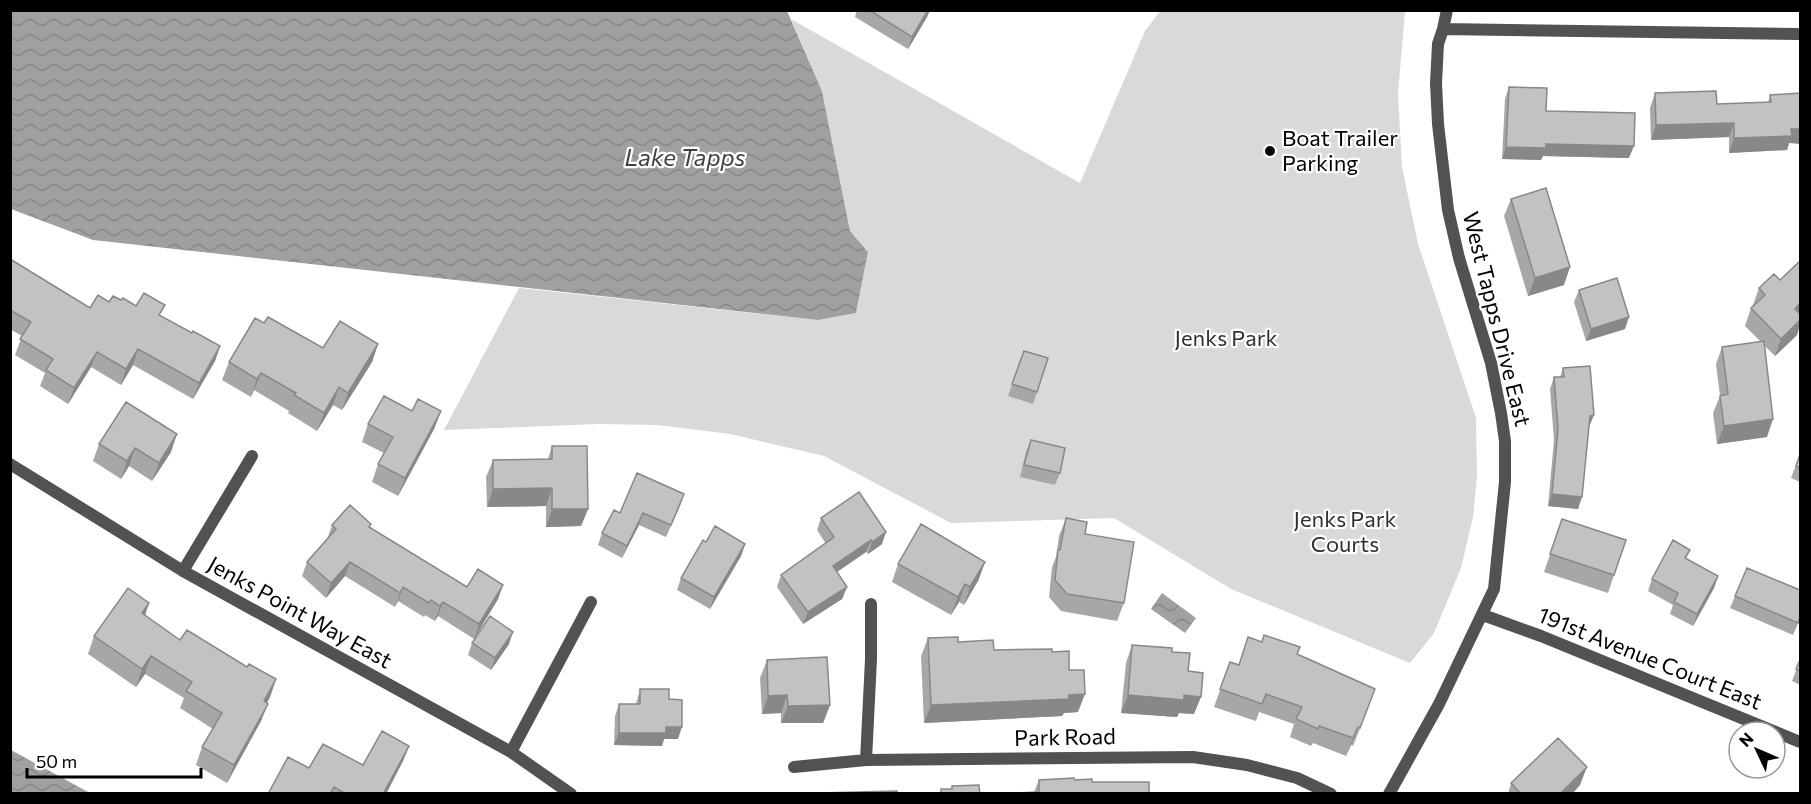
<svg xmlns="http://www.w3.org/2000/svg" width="1811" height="804" font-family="Commissioner,sans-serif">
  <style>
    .green { fill: #d9d9d9 }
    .water { fill: url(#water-waves) }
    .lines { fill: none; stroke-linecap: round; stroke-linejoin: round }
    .minor { stroke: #525252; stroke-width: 12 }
    .wall { fill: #a7a7a7 }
    .shaded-wall { fill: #888 }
    .building { fill: #c2c2c2; stroke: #888; stroke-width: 1.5 }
    .poi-dot { fill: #000; stroke: #fff; stroke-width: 2 }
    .labels { text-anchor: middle; stroke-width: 4.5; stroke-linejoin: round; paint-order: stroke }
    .poi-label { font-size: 22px; fill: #000; stroke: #fff; text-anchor: start }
    .street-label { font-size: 22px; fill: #000; stroke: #fff }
    .park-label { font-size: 22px; fill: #303030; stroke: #fff }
    .water-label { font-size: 24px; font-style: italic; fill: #414141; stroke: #fff }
  </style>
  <defs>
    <pattern id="water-waves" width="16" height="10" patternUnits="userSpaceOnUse" patternTransform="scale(1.5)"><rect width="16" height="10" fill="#a0a0a0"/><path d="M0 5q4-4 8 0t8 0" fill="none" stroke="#888"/></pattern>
  </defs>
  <rect width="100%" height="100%" fill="#fff"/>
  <!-- green -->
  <path class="green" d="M1160,11H1405L1398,94L1402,167L1418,244L1476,418L1477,476L1473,517L1461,568L1434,633L1410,663L1231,589L1114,518L951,523L824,456L730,434L657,425L598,424L444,430L519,288L818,320L856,313L868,252L850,231L822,91L791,19L1080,183L1145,31Z"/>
  <!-- water -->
  <path class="water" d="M10,11H787L822,91L850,231L868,252L856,313L818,320L93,240L11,209Z
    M1162,593L1196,618L1185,633L1151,609Z
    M10,750H11L90,793H11Z"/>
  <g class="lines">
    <!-- minor -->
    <path class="minor" d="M1443,29L1800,34
      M10,464L183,571L511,752L571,794
      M183,571L252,456
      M1483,615L1541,636L1800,742
      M511,752L591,602
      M866,760L871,659V604
      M794,767L866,760L1193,757L1247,765L1297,778L1331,794
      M1389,794L1439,704L1494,589L1505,482V441L1501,413L1491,363L1459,258L1448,210L1438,124L1436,83L1438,44L1443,29L1447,10"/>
  </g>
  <!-- wall -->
  <path class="wall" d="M857,10H930L927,17L908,49L855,17Z
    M1509,87L1546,111L1629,158L1543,156L1541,160L1502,159L1505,99Z
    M1655,93L1717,104L1768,102L1770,95L1789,143L1787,150L1729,153V137L1651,140L1650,108Z
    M1511,199L1564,285L1528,296L1504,216Z
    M10,259L90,308L109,302L121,300L161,316L192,333L220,346L215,361L193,399L133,365L121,385L91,367L68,404L40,386L45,373L15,355L22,336L10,329Z
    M1759,288L1797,335L1775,356L1764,345L1767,437L1717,444L1713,413L1720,396L1716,364L1722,347L1761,342L1745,326L1751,308L1754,306L1753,305Z
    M1579,290L1625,329L1586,341L1574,302Z
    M264,323L323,348L378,344L372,362L342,410L333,405L317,431L288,413L289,411L254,390L251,397L222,380L229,362Z
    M1024,351L1048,358L1033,404L1008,396Z
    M1563,368L1589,427L1578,509L1548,506L1554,440L1550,389L1554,377H1560Z
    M412,411H441L434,429L398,496L372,482L378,464L384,453L362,442L368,424Z
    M1031,440L1060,473L1055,485L1020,477L1026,452Z
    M99,444L171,452L152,481L129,466L121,479L93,461Z
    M552,446L588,509L581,526L546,527V506L487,507L486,477L493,460L548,459Z
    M1800,454V482L1791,478Z
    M684,494L666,537L639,525L622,558L598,545L602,533L620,513Z
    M821,518L882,544L868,554L866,552L837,572L847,587L842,599L803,624L777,587L781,575L826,544L817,530Z
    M1066,518L1085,534L1124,603L1117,621L1061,611L1049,597L1052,567L1056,557L1059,536Z
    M1562,519L1614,575L1608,593L1544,572Z
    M332,525L370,528L467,587L503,585L498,599L474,639L438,616L435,621L425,615L424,617L398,601L395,607L345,576L326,598L302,576L307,562L327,540Z
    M745,544L741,556L710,609L677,590L681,578Z
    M1690,550L1686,559L1718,576L1714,588L1693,626L1670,614L1673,605L1648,591L1652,579Z
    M898,564L979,579L964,605L959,602L951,615L892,582Z
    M1735,596L1800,619L1793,635L1730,608Z
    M149,603L145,615L180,640L276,679L270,697L267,703L261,721L227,783L196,765L202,747L213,729L180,708L184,698L145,674L136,687L88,654L94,636Z
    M928,638L958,642L994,650L1052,652L1069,670L1078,712L1064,713L1062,716L924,723L921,656Z
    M472,643L509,644L491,670L468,655Z
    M1132,645L1172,652L1188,671L1194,714L1179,713L1177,717L1121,713L1126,663Z
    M1297,654L1369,706L1353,746L1351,745L1346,756L1313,743L1311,746L1290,737L1294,724L1259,712L1256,721L1214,707L1230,662L1239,665Z
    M767,660L830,705L823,723H781V713L762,714L760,678Z
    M1800,660V685L1792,681Z
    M640,689L669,699L678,739H664L662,746L614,745L615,716L619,704H636Z
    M409,746L403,761L386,794H268L363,765Z
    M1039,780H1075L1092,782L1149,794L1034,792Z
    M1511,783L1580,785L1572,794H1508Z"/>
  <!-- shaded-wall -->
  <path class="shaded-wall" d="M928,10H930L927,17L908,49L912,37Z
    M1734,123L1729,137L1651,140L1656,125Z
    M1791,129H1800V144L1789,143L1787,150L1729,153L1734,138Z
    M1546,144L1634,146L1629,158L1543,156L1541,160L1502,159L1506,147Z
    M1570,267L1564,285L1528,296L1535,278Z
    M1800,303V315L1795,309Z
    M1629,317L1625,329L1586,341L1591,329Z
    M1800,320V326L1797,335L1775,356L1781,339Z
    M378,344L372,362L342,410L348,393Z
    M220,346L215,361L193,399L199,383Z
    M138,349L133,365L121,385L126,369Z
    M97,352L91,367L68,404L74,388Z
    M261,373L254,390L251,397L257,379Z
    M339,387L333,405L317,431L324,413Z
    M441,411L434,429L398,496L405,478Z
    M1594,415L1589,427L1585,428L1590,416Z
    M1773,419L1767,437L1717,444L1724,426Z
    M177,434L171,452L152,481L159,463Z
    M135,448L129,466L121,479L127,461Z
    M552,488L546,506L487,507L493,489Z
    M684,494L680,506L666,537L671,525Z
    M1552,494L1582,497L1578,509L1548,506Z
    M552,509H588L581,526L546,527Z
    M643,513L639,525L622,558L627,546Z
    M886,532L882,544L868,554L872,542Z
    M871,540L866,552L828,578L833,566Z
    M745,544L741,556L710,609L714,597Z
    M350,562L345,576L326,598L331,583Z
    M985,562L979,579L964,605L970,587Z
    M1718,576L1714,588L1693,626L1697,614Z
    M965,584L959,602L951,615L958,597Z
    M503,585L498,599L474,639L479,624Z
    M403,587L398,601L395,607L400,593Z
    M847,587L842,599L803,624L808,612Z
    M443,602L438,616L435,621L440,606Z
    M149,603L143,621L142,613Z
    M513,632L509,644L491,670L495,658Z
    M151,656L145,674L136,687L142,669Z
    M276,679L270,697L258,719L264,701Z
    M1085,694L1078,712L1064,713L1062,716L924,723L931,705Z
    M787,695L781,713L762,714L768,696Z
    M1128,695H1184L1201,697L1194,714L1179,713L1177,717L1121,713Z
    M268,704L261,721L227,783L234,765Z
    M830,705L823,723H781L788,706Z
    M666,727H682L678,739H664L662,746L614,745L619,733Z
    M1358,727L1351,745L1346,756L1353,738Z
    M409,746L403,761L386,794H383Z
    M1587,767L1580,785L1572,794H1560Z"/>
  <!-- building -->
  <path class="building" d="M869,10H928L912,37Z
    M1509,87L1547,88L1546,111L1635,113L1634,146L1546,144V148L1506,147Z
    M1716,91L1717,104L1771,102L1770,95L1800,93V129H1791L1792,136L1734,138V123L1656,125L1655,93Z
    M1546,188L1570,267L1535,278L1511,199Z
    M10,259L90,308L98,295L109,302L113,296L121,300L123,298L136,306L144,293L165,305L159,315L192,333L193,331L220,346L199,383L138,349L126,369L97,352L74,388L46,370L53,359L20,339L31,322L10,310Z
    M1800,261V303L1795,309L1800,314V320L1781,339L1751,308L1765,295L1759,288L1774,274L1780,280Z
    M1617,278L1629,317L1591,329L1579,290Z
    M268,317L323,348L340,321L378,344L348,393L339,387L324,413L294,395L296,393L261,373L257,379L229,362L255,318L264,323Z
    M1764,341L1773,419L1724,426L1720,396L1728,394L1722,347Z
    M1024,351L1048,358L1037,392L1012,384Z
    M1590,366L1594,415L1590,416L1582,497L1552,494L1558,428L1554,377H1564L1563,368Z
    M384,396L412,411L418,399L441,411L405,478L378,464L393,437L368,424Z
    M126,402L177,434L159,463L135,448L127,461L99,444Z
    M1031,440L1065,448L1060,473L1024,465Z
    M552,446H587L588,509H552V488L493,489V460L552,459Z
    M1800,454V468L1796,466Z
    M637,473L684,494L671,525L643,513L627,546L602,533L614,510L620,513Z
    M859,492L886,532L872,542L871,540L833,566L847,587L808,612L781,575L834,537L821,518Z
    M350,505L371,524L369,527L467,587L478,569L503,585L479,624L443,602L440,606L431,600L429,603L403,587L400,593L350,562L331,583L307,562L336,529L332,525Z
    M1066,518L1087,522L1085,534L1134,542L1124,603L1067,594L1055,580L1058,550H1060Z
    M1562,519L1626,540L1614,575L1550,554Z
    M921,524L985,562L970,587L965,584L958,597L898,564Z
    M715,526L745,544L714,597L681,578L703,540L706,542Z
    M1673,540L1690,550L1685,558L1718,576L1697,614L1674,602L1678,593L1652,579Z
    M1747,568L1800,590V617L1798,623L1735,596Z
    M128,588L149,603L142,613L180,640L187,630L247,667L249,664L276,679L264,701L268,704L234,765L202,747L222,713L186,691L192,682L151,656L142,669L94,636Z
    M490,616L513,632L495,658L472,643Z
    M1264,635L1300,647L1297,654L1375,689L1360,728L1358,727L1353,738L1319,726L1318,729L1296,719L1302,707L1266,694L1262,704L1220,689L1230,662L1239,665L1248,637L1262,642Z
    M958,637V642L993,640L994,650L1052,649V652L1069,651V670H1084L1085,694L1069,695V699L931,705L928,638Z
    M1132,645L1172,648V652L1190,653L1188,671L1203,673L1201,697L1184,695V700L1128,695Z
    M827,657L830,705L788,706L787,695L768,696L767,660Z
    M1800,660V671L1796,669Z
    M640,689H669V699L682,700V727H666V733H619V704H640Z
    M382,731L409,746L383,794H346L334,787L330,794H268L288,757L309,768L323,744L363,765Z
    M1558,738L1587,767L1560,794H1521L1511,783Z
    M1074,778L1075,780L1092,779V782H1149V794H993L1039,792V780Z
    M979,785L980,794H941V789H952V786Z
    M897,791V794H818V793Z
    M1194,793V794H1168Z"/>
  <!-- markers -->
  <circle class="poi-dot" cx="1270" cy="151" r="6"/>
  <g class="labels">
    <!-- poi labels -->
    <g class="poi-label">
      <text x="1282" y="146">Boat Trailer<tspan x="1282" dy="25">Parking</tspan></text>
    </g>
    <!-- street labels -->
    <g class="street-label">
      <text transform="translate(1497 319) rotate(76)" y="8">West Tapps Drive East</text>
      <text transform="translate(300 612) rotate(29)" y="8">Jenks Point Way East</text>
      <text transform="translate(1650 658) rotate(22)" y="8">191st Avenue Court East</text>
      <text transform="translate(1065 737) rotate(-1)" y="8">Park Road</text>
    </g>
    <!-- park labels -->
    <g class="park-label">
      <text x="1226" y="346">Jenks Park</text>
      <text x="1345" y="527">Jenks Park<tspan x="1345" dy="25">Courts</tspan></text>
    </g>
    <!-- water labels -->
    <g class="water-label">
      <text x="685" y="166">Lake Tapps</text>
    </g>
  </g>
  <!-- border -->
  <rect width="1811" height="804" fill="none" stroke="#000000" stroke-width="24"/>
  <!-- north arrow -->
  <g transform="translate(1757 750) rotate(314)"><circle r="28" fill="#ffffff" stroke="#999999" stroke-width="1.5"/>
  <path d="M0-4.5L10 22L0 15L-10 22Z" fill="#000000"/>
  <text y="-9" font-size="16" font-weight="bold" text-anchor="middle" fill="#000000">N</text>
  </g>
  <!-- scale -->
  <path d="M27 768v9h174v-9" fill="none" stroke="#000000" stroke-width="3"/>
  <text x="36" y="768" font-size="18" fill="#000000" stroke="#ffffff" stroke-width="4.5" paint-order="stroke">50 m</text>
</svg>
